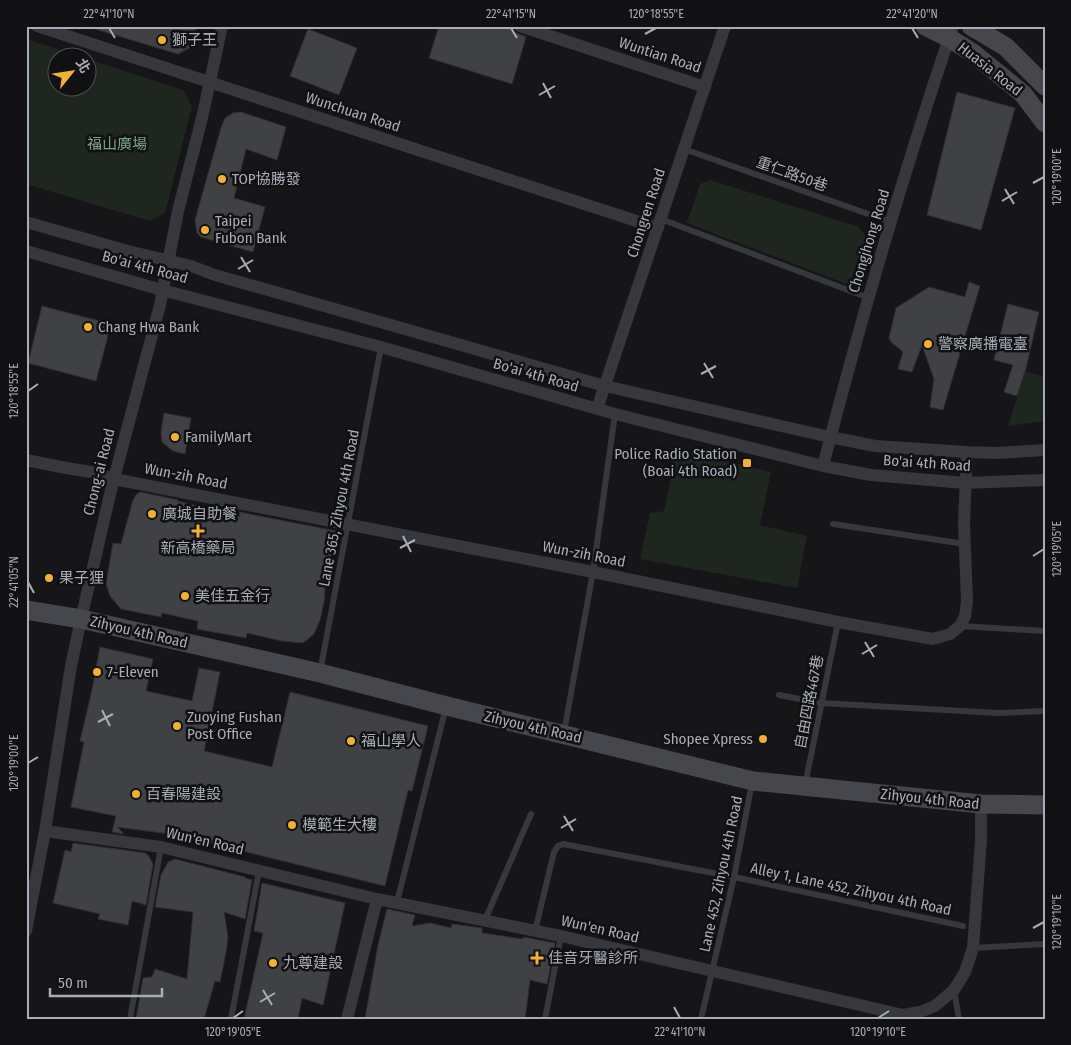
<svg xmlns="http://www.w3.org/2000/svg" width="1071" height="1045" font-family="'Fira Sans Condensed','Noto Sans TC',sans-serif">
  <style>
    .green { fill: #1e261f }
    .building { fill: #404145; stroke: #303034 }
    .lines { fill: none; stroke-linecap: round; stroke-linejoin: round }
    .lane { stroke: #37383d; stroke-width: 6 }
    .street { stroke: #37383d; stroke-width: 12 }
    .secondary { stroke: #45474d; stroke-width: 19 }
    .ticks { fill: none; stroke: #a8adb8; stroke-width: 2 }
    .poi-dot { fill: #f2b134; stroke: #111113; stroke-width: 2 }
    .labels { text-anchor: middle; stroke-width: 5; stroke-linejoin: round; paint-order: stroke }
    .poi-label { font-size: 15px; fill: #a8adb8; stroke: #111113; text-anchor: start }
    .street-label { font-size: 15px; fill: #a8adb8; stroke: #111113 }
    .park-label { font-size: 15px; fill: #7fa381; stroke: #111113 }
    .neatline { fill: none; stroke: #a8adb8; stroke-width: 2 }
    .ticks-label { font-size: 12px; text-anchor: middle; fill: #a8adb8 }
  </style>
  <rect width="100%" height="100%" fill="#161618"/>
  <!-- green -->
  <path class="green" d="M26,39L83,57L58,58V88H88V59L183,90L192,106L165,213L150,221L26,184Z
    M710,180L859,227L866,237L849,285L687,223L700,184Z
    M1025,372L1045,376V421L1008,426Z
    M677,450L771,472L760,525L807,536L797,588L640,559L650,513L664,511Z"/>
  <!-- building -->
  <path class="building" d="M95,26H197L191,47L178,54L95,29Z
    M439,26H512L514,32L526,37L512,84L429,58Z
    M308,29L357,48L339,95L290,76Z
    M957,92L1015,108L981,230L927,215Z
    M241,112L286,127L277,160L246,149L234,198L265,207L253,252L201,237L197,233L195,220L221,128L225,118L233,113Z
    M969,282L980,286L943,410L930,407L934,379L922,345L912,372L898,369L903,352L891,342L889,338L896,308L929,287L965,297Z
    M1008,304L1039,312L1026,368L1017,396L1004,392L1013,365L994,360Z
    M42,306L111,324L96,381L28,363Z
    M164,413L191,418L185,454L173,451L162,442L161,432Z
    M140,492L178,500V501L240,517L239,512L336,531L328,577H326L324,602L320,620L314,634L303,643L282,641L247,633L246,638L197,629L198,621L162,613L161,617L121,609L110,596L106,584L113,543L121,544L133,500L136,495Z
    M100,647L153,659L146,691L192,701L199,668L220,672L204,751L272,767L290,692L428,726L412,791L408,790L385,886L177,835L117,827L124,834L112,832L116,816L71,807L84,742L80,741L92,690Z
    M73,843L145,853L148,855L153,864L146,905L132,901L128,925L98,919L100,914L53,903L65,850L71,852Z
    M175,859L245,877V878L252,880L245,919L224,912L228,937L226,952L220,982L215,981L204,1019H136L143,978L152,977L155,969L187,979L193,912L155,907L161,875L168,862Z
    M262,883L345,903L323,1005L302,998L298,1019H244L263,933L254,931Z
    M387,909L415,915L412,926L430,923L451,928L452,924L482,928V933L523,939V937L555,943L547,984L530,980L525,1019H365L378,945Z"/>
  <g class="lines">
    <!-- lane -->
    <path class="lane" d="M684,149L891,222
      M661,219L869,298
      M833,524L965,544
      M960,626L1045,631
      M320,672L381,347
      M779,695L821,703L998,713L1045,711
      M564,732L593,572L615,414
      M805,785L838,622
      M397,902L446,707
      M485,920L531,814
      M535,931L554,852L558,846L563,844L734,877L963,926
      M973,948L1045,944
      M954,990L959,1019
      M130,1019L161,847
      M231,1019L259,871
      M545,1019L561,936
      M701,1019L734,877L752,783"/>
    <!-- street -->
    <path class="street" d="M37,26L658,228
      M520,26L705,87
      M26,222L128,251L191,266L215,275L605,386L830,437L875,446L967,452L998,453L1045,450
      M26,251L162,290L381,347L615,414L823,466L871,475L965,483L1045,480
      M597,409L725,26
      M26,460L66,468L98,473L114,479L593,572L838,622L933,639L950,634L960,626L965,616L967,601L964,523L967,452
      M823,466C861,318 904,171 953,26
      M45,831L161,847L377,899L561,936L903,1015L920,1012L935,1006L954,990L965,972L973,948L981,840V804
      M26,931L45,831L71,666L81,619L111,490L160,305L178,211L202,118L222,26
      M347,1019L377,899"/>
    <!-- secondary -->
    <path class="secondary" d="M925,26L949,38L973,53L1023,94L1045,123
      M971,26L1006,47L1045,86
      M26,610L81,619L320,673L447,706L753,781L981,804L1045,805"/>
  </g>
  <!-- ticks -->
  <path class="ticks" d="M109,28L115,38M511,28L517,38M912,28L918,38M645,34L656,28M543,83L551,98M539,95L555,86M1033,183L1044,177M1005,189L1014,204M1002,201L1017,192M241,257L250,272M238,269L253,260M704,363L713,378M701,374L716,366M28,391L38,384M403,536L411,552M400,548L415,540M1033,556L1044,549M28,582L34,593M865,642L874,657M862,654L877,645M102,710L110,726M98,722L113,714M28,763L38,757M564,816L573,831M561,828L576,819M1033,928L1044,922M263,990L272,1005M260,1002L275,993M674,1007L680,1018M233,1018L243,1011M878,1018L889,1011"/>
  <!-- markers -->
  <g class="poi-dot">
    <circle cx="162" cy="40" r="5"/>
    <circle cx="222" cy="179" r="5"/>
    <circle cx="205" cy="230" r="5"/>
    <circle cx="88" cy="327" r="5"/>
    <circle cx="928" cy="344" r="5"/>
    <circle cx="175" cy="437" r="5"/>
    <rect x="742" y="458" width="10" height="10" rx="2.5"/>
    <circle cx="152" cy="514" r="5"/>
    <path d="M195.5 523.5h5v5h5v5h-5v5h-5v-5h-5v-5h5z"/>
    <circle cx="49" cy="578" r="5"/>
    <circle cx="185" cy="596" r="5"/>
    <circle cx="97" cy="672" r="5"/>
    <circle cx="177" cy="726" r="5"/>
    <circle cx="763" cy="739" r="5"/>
    <circle cx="351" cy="741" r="5"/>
    <circle cx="136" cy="794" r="5"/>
    <circle cx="292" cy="825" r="5"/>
    <path d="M534.5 950.5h5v5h5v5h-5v5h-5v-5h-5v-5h5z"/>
    <circle cx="273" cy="963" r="5"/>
  </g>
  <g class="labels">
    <!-- poi labels -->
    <g class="poi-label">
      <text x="172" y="45">獅子王</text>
      <text x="232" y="184">TOP協勝發</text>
      <text x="215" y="226">Taipei<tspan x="215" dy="17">Fubon Bank</tspan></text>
      <text x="98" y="332">Chang Hwa Bank</text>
      <text x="938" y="349">警察廣播電臺</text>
      <text x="185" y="442">FamilyMart</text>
      <text x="737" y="459" text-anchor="end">Police Radio Station<tspan x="737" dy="17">(Boai 4th Road)</tspan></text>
      <text x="162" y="519">廣城自助餐</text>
      <text x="198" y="553" text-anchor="middle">新高橋藥局</text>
      <text x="59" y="583">果子狸</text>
      <text x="195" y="601">美佳五金行</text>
      <text x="107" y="677">7-Eleven</text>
      <text x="187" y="722">Zuoying Fushan<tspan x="187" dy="17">Post Office</tspan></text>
      <text x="753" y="744" text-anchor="end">Shopee Xpress</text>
      <text x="361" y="746">福山學人</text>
      <text x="146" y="799">百春陽建設</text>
      <text x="302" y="830">模範生大樓</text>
      <text x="548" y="963">佳音牙醫診所</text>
      <text x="283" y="968">九尊建設</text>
    </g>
    <!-- street labels -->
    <g class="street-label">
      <text transform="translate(660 55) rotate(18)" y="5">Wuntian Road</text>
      <text transform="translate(990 69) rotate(38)" y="5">Huasia Road</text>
      <text transform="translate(353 112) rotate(18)" y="5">Wunchuan Road</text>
      <text transform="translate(792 174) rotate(20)" y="5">重仁路50巷</text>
      <text transform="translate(646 213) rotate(-72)" y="5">Chongren Road</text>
      <text transform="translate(869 241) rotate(-73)" y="5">Chongjhong Road</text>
      <text transform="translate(145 267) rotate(15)" y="5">Bo'ai 4th Road</text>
      <text transform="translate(536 375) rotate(16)" y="5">Bo'ai 4th Road</text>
      <text transform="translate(927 463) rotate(4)" y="5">Bo'ai 4th Road</text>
      <text transform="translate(99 472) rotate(-76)" y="5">Chong-ai Road</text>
      <text transform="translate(186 476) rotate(11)" y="5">Wun-zih Road</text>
      <text transform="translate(339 508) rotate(-79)" y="5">Lane 365, Zihyou 4th Road</text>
      <text transform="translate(584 554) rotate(11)" y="5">Wun-zih Road</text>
      <text transform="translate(139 632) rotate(13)" y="5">Zihyou 4th Road</text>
      <text transform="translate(809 702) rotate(-79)" y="5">自由四路467巷</text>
      <text transform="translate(533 727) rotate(13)" y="5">Zihyou 4th Road</text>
      <text transform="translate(930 799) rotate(6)" y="5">Zihyou 4th Road</text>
      <text transform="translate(205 841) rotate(13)" y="5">Wun'en Road</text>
      <text transform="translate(721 874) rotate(-78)" y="5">Lane 452, Zihyou 4th Road</text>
      <text transform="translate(851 889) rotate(12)" y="5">Alley 1, Lane 452, Zihyou 4th Road</text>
      <text transform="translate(600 929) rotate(13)" y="5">Wun'en Road</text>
    </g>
    <!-- park labels -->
    <g class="park-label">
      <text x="117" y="149">福山廣場</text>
    </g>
  </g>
  <!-- border -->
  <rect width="1071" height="1045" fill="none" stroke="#111113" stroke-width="55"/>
  <!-- north arrow -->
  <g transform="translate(72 72) rotate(60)"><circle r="24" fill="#111113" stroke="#4d4f55"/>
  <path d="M0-4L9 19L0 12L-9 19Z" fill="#f2b134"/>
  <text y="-8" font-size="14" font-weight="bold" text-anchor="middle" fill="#a8adb8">北</text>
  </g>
  <!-- scale -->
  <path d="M50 988v8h112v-8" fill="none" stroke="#a8adb8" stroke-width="2.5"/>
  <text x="58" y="988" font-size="15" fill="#a8adb8" stroke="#111113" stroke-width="4" paint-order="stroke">50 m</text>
  <rect x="28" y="28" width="1016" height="990" class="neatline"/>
  <g class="ticks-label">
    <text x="109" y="18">22°41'10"N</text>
    <text x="511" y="18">22°41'15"N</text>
    <text x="656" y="18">120°18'55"E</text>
    <text x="912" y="18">22°41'20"N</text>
    <text transform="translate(1057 177) rotate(-90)" y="4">120°19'00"E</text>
    <text transform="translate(14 391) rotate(-90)" y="4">120°18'55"E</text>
    <text transform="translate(1057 549) rotate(-90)" y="4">120°19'05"E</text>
    <text transform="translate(14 582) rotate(-90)" y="4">22°41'05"N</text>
    <text transform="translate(14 763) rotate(-90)" y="4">120°19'00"E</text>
    <text transform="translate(1057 922) rotate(-90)" y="4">120°19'10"E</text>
    <text x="233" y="1036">120°19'05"E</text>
    <text x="680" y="1036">22°41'10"N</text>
    <text x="878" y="1036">120°19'10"E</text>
  </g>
</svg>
